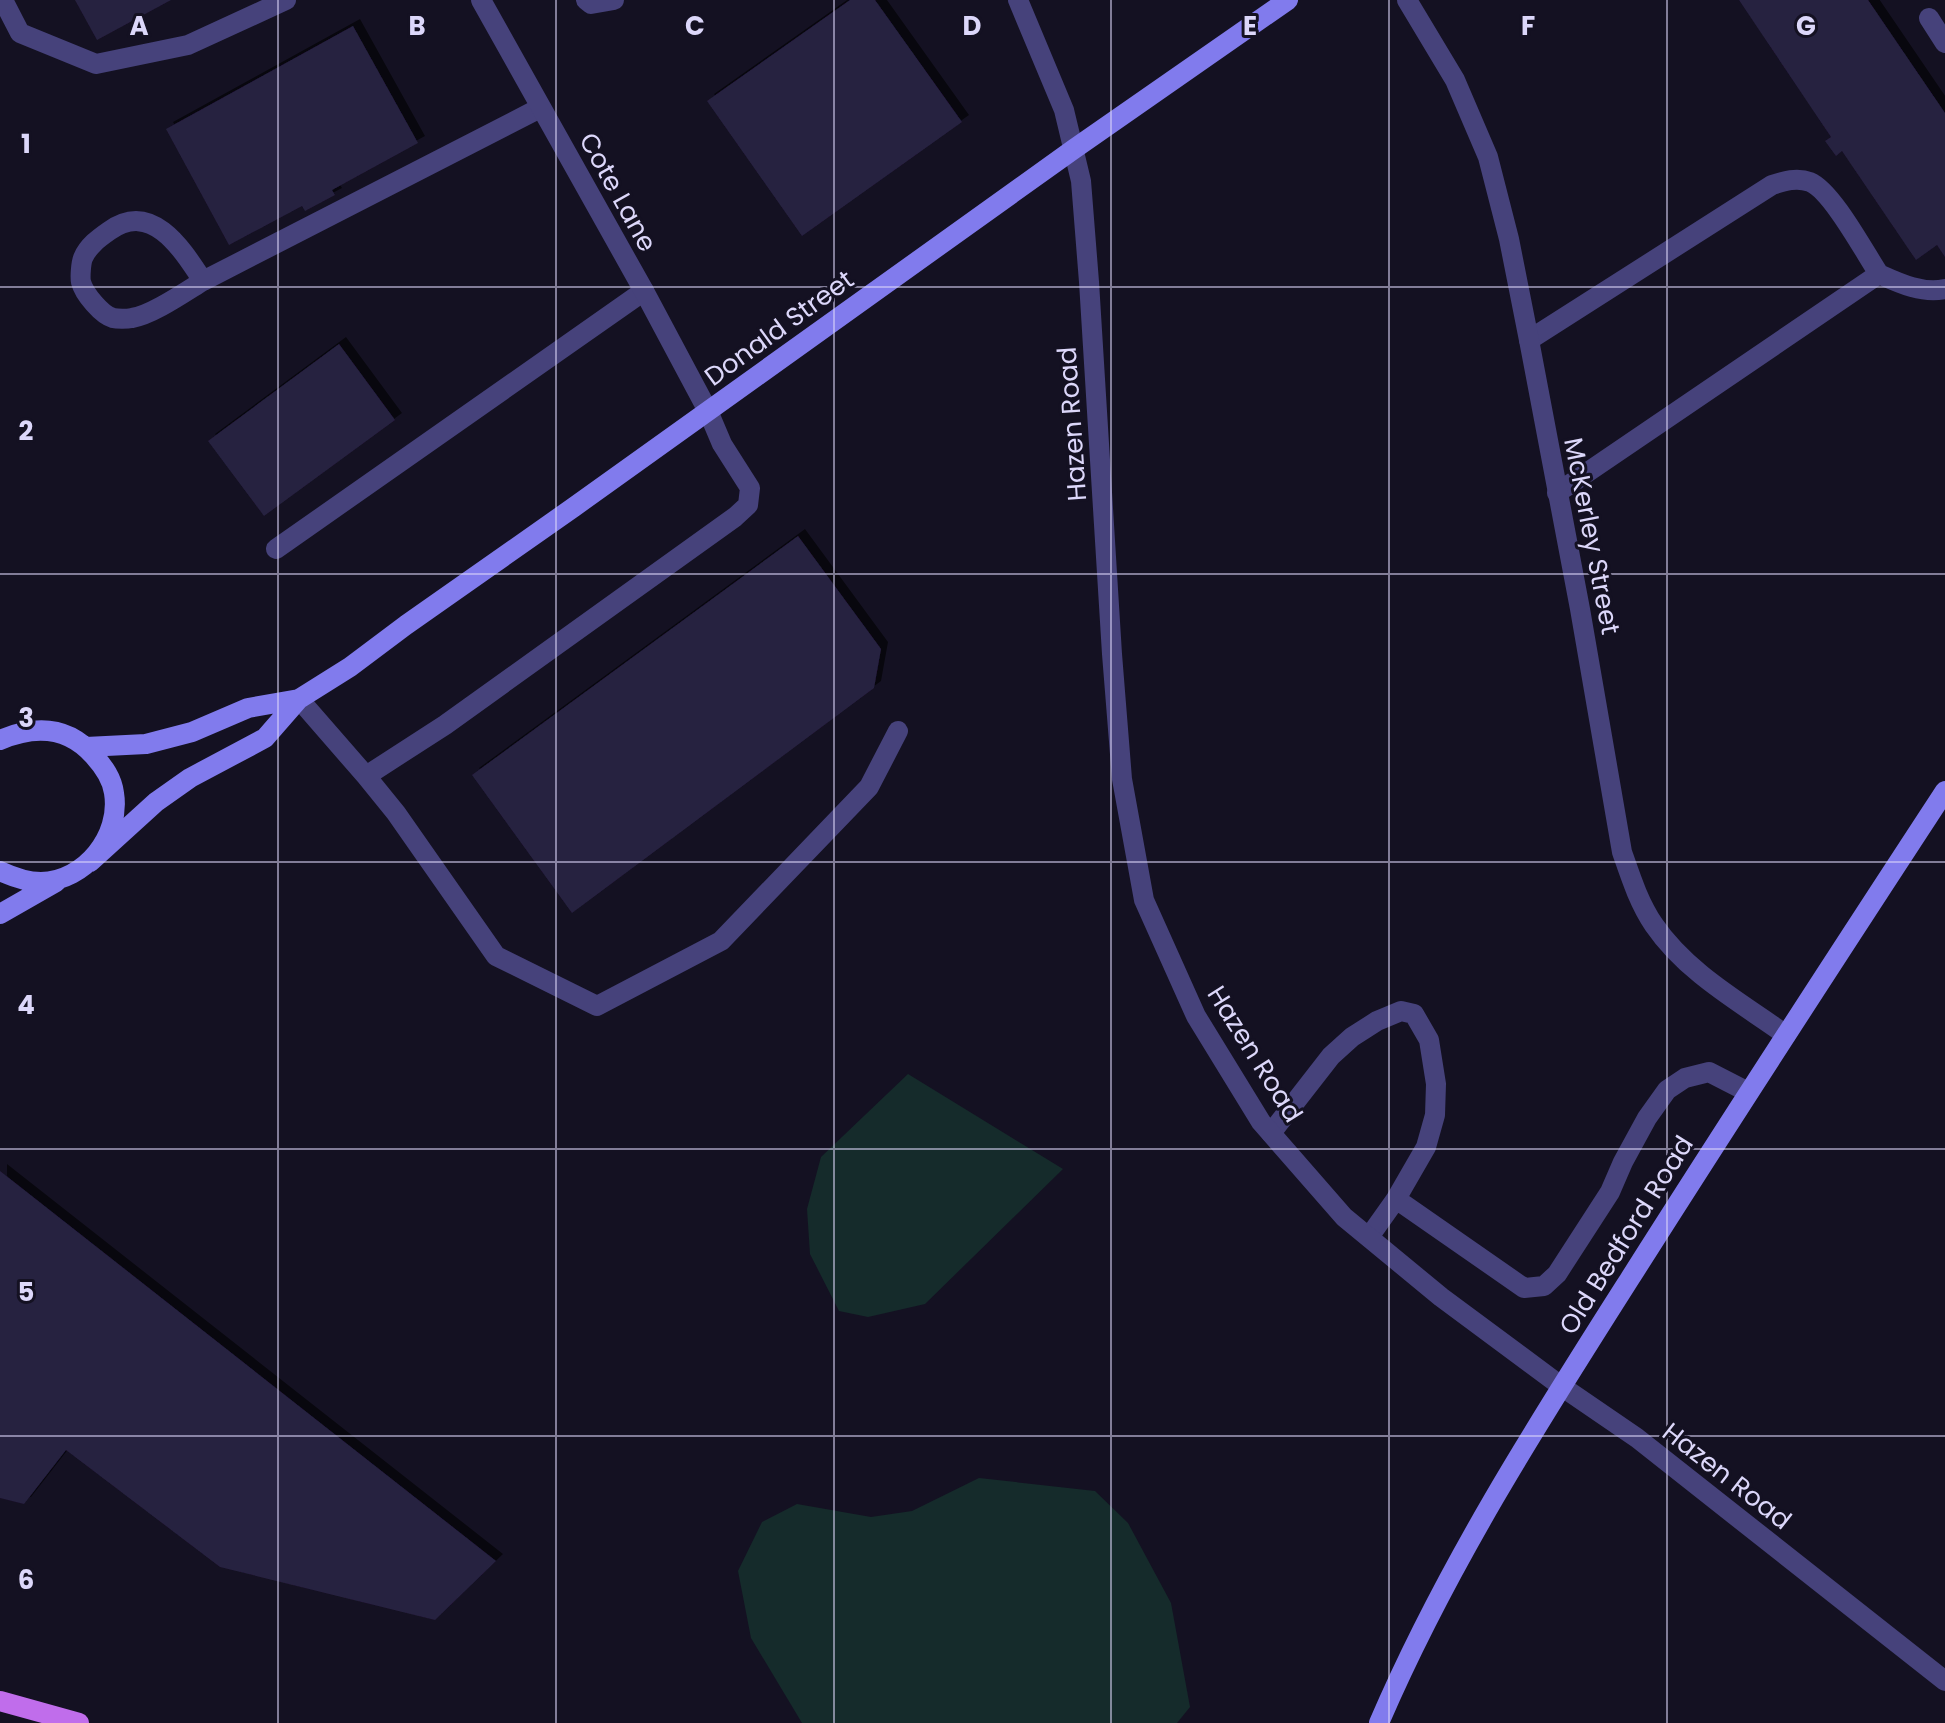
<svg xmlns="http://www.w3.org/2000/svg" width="1945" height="1723" font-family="Poppins,sans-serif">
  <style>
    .green { fill: #152b2b }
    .building { fill: #272040; filter: url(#shadow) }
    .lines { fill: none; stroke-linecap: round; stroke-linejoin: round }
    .lane { stroke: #46427b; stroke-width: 20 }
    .street { stroke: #46427b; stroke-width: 20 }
    .secondary { stroke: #817bed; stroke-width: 20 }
    .primary { stroke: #c06deb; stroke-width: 20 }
    .grid { fill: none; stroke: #dcd7fa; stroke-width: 2; stroke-opacity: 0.55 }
    .labels { text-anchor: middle; stroke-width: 6; stroke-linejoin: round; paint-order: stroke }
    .street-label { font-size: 26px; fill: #dcd7fa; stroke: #141122 }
    .grid-label { font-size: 26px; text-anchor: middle; font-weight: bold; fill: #dcd7fa; stroke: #141122; stroke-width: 6; stroke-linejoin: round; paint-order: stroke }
  </style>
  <defs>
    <filter id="shadow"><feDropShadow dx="7" dy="-7" stdDeviation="0" flood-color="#0009"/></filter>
  </defs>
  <rect width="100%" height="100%" fill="#141122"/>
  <!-- green -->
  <path class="green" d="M908,1074L1063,1169L925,1304L868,1317L839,1311L810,1254L807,1209L821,1157Z
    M979,1478L1095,1491L1128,1523L1171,1603L1190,1707L1177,1723H802L751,1638L738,1571L762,1522L797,1504L871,1517L912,1511Z"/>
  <!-- building -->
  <path class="building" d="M75,0H171L97,40Z
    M850,0H875L962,122L802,236L707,101Z
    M1739,0H1868L1945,113V257L1937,245L1916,260L1842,151L1836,156L1825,141L1831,137Z
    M353,26L418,143L332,190L335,195L305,211L302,206L229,245L166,129Z
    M339,344L395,420L264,516L208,441Z
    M798,536L881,649L874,688L572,913L472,775Z
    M0,1171L496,1561L435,1620L220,1567L66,1450L24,1504L0,1498Z"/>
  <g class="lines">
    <!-- lane -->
    <path class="lane" d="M3,0L20,33L96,64L188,45L286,0
      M586,0L591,4L614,0
      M1929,18L1945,43
      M1879,274C1899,283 1922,294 1945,289
      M203,281C182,249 152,200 109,231C99,238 88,246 83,258C81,263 80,277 81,282C84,294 102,315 113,318C117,319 127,319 132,318C152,315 185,292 203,281L540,108
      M1529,340L1772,185C1784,181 1797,177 1810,182C1832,191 1865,253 1879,274L1557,493
      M276,549L644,291
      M299,699L366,776L396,813L496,956L597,1006L721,941L869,787L898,731
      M366,776L445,725L735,517L748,505L750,488L722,444L708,411
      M1271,1133L1331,1056L1352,1037L1377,1021L1401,1011L1414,1014L1429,1040L1436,1084L1435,1115L1426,1147L1396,1199L1369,1237
      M1396,1199L1524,1288L1544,1286L1557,1274L1610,1192L1623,1162L1647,1118L1667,1090L1685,1078L1709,1072L1748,1092"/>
    <!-- street -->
    <path class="street" d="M481,0L644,291L708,411
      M1018,0L1064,110L1081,181L1089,282L1112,654L1122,779L1144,900L1196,1016L1261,1122L1344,1217L1441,1297L1561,1386L1637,1438L1945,1681
      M1407,0L1455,80L1488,157L1509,239L1529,340L1580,609L1622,852C1631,878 1639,903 1654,925C1687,973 1740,1002 1786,1035"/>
    <!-- secondary -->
    <path class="secondary" d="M0,740C35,725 68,726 94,756C104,767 112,778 114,793C121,836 85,881 41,882C26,882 13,877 0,871
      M86,747L146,744L192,732L248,708L299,699
      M90,862L156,802L190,778L265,738L299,699L350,667L406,625L574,507L1074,149L1288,0
      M0,914L56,882
      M1379,1723C1446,1567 1538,1423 1629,1280C1733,1116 1839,953 1945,791"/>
    <!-- primary -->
    <path class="primary" d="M0,1701L79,1723"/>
  </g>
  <!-- grid -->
  <path class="grid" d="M278,0V1723M556,0V1723M834,0V1723M1111,0V1723M1389,0V1723M1667,0V1723M0,287H1945M0,574H1945M0,862H1945M0,1149H1945M0,1436H1945"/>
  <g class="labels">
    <!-- street labels -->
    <g class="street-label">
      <text transform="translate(618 192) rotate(61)" y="9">Cote Lane</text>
      <text transform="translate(779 328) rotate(-36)" y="9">Donald Street</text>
      <text transform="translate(1072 424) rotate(-94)" y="9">Hazen Road</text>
      <text transform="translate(1592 536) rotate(79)" y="9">McKerley Street</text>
      <text transform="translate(1255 1054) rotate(58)" y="9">Hazen Road</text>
      <text transform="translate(1626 1235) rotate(-58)" y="9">Old Bedford Road</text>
      <text transform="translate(1727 1476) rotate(38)" y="9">Hazen Road</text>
    </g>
  </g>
  <g class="grid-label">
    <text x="139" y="35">A</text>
    <text x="417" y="35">B</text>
    <text x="695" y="35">C</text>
    <text x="972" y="35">D</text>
    <text x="1250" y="35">E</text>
    <text x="1528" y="35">F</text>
    <text x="1806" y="35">G</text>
    <text x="26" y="153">1</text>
    <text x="26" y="440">2</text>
    <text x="26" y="727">3</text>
    <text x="26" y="1014">4</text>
    <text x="26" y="1301">5</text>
    <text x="26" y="1589">6</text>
  </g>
</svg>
